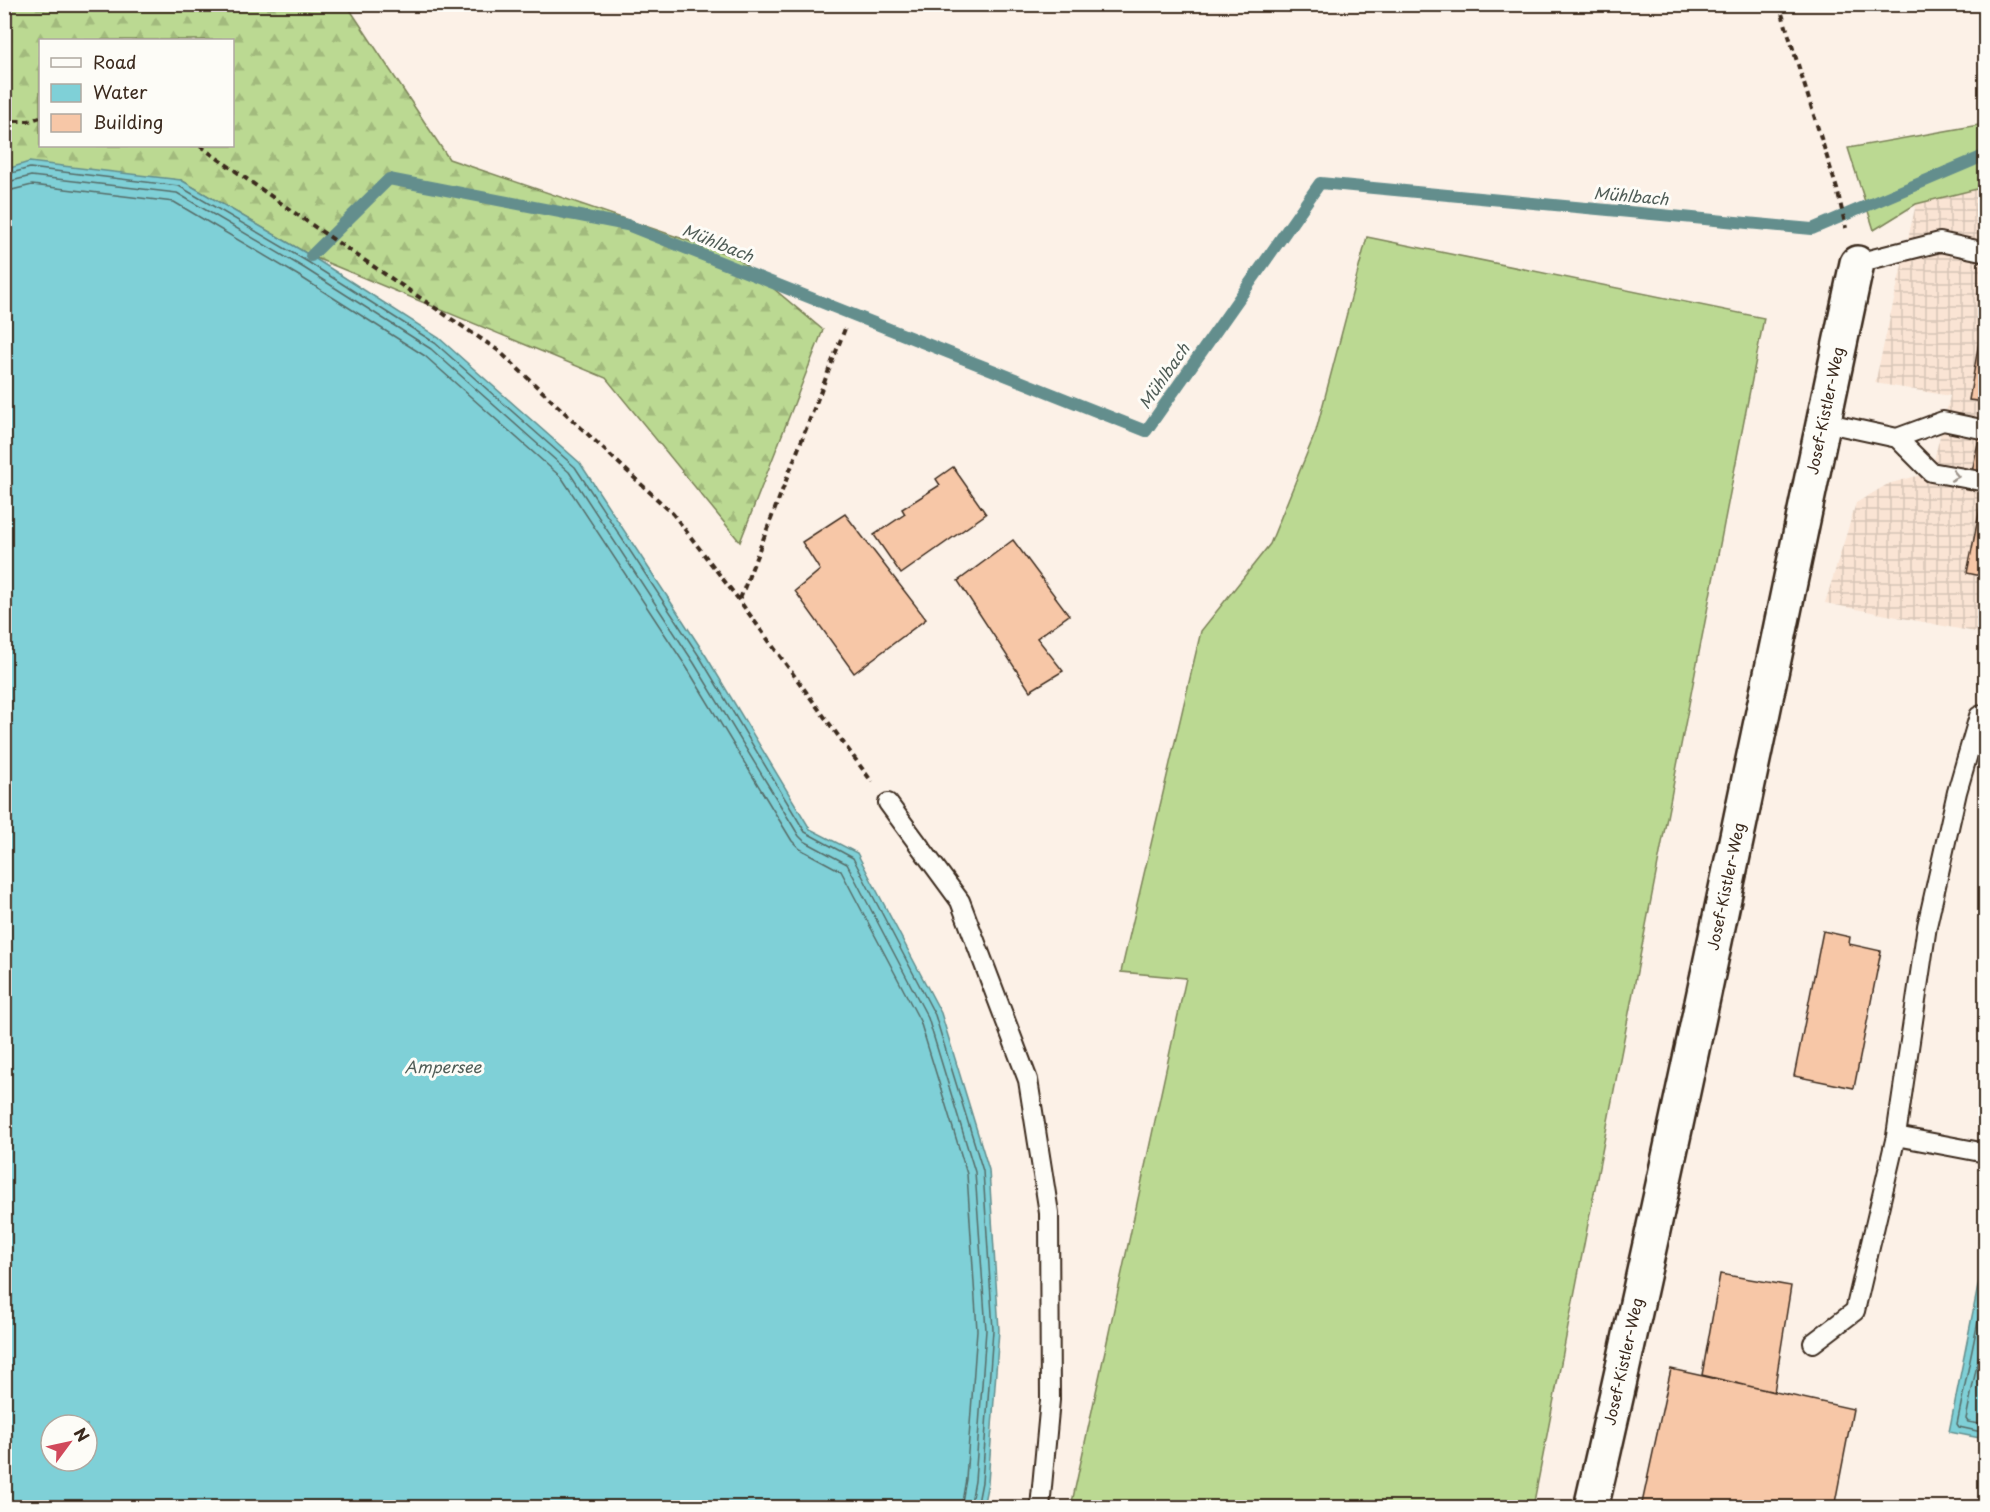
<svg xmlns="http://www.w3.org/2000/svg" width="1990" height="1512" font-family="'Playpen Sans',sans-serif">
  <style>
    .industrial { fill: url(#industrial-grid) }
    .grass { fill: #bbd992; stroke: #7b8258; stroke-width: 1.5 }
    .forest { fill: url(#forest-firs); stroke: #7b8258; stroke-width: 1.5; fill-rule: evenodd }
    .water { fill: #7fd0d7; stroke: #648e8d; stroke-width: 1.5; fill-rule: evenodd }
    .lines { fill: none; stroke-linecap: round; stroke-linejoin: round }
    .shore { stroke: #566c68; stroke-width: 1.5 }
    .stream { stroke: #648e8d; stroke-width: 12 }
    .building { fill: #f7c7a7; stroke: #3b2a1e; stroke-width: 1.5 }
    .service-casing { stroke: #3b2a1e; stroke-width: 22 }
    .minor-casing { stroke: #3b2a1e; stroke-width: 38 }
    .path { stroke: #3b2a1e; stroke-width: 4; stroke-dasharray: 6 4.5; stroke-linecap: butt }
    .service { stroke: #fdfcf7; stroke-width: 18 }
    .minor { stroke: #fdfcf7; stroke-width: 33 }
    .oneway { stroke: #9c938a }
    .labels { text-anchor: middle; stroke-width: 6; stroke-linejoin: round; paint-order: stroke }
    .street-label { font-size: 15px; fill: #3b2a1e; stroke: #fdfcf7 }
    .water-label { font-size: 16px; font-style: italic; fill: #4f5c56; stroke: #fdfcf7 }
  </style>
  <defs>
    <pattern id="industrial-grid" width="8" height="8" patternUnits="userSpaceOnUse" patternTransform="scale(1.5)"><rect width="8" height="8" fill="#fae4d4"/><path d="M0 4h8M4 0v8" fill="none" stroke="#d7c4b6"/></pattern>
    <pattern id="forest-firs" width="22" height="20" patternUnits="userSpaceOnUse" patternTransform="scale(1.5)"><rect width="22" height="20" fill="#bbd992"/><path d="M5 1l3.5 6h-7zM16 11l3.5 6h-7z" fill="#a2ba7d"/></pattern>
  </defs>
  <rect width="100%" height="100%" fill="#fcf1e7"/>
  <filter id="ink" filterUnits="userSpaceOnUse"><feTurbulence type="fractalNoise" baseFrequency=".0167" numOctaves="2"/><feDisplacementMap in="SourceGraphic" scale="12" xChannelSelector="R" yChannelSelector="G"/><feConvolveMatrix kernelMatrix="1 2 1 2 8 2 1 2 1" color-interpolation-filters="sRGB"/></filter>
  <g filter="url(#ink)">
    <!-- industrial -->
    <path class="industrial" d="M1985,187V634L1825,603L1856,503L1888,484L1931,472L1950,396L1875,383L1916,204Z"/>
    <!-- grass -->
    <path class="grass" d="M1985,124V187L1916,204L1874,230L1848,148Z
      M1367,237L1764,318L1533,1507H1071L1186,978L1121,972L1201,631L1270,544L1316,431Z"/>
    <!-- forest -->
    <path class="forest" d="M5,5H347L449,159L736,257L823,330L740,542L606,378L311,256L181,180L5,170ZM40,40H232V146H40Z"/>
    <!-- water -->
    <path class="water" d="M29,162L181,180L311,256L439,338L580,463L706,656L810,829L857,853L941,1013L989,1170L999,1330L988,1483L983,1507H5L4,170ZM51,1425H87V1461H51Z
      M1985,1251L1986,1439H1985L1949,1432Z"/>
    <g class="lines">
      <!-- shore -->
      <path class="shore" d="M4,175L30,168L179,186L308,262L435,343L575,467L701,659L805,832L853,858L935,1015L983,1171L993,1330L982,1482L977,1508
        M4,183L31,176L177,193L304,268L431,349L569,472L694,663L799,836L804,841L847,864L928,1018L975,1172L986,1330L975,1481L970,1508
        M4,192L32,185L174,202L299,276L425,356L562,478L687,668L792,841L800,849L841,871L920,1021L967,1174L977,1330L966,1479L961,1508
        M1986,1282L1957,1424L1959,1427L1986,1433
        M1986,1320L1966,1419L1968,1422L1986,1425"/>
      <!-- stream -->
      <path class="stream" d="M311,256L389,179L627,225L1146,431L1320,183L1812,229L1986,155"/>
    </g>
    <!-- building -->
    <path class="building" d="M1986,301V402L1969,400Z
      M1979,438L1986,439V475L1972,472Z
      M953,467L986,514L901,574L874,535L905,514L902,509L940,485L936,479Z
      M1981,504L1986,505V577L1967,573Z
      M845,514L926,619L854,673L795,591L820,570L802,542Z
      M1013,540L1069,615L1037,638L1063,671L1030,691L958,581Z
      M1823,931L1850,937L1849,944L1881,951L1854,1088L1794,1076Z
      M1720,1274L1791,1286L1774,1392L1702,1375Z
      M1671,1369L1853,1409L1834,1508H1641Z"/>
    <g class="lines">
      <defs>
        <path id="service" d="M1857,263L1940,242L1986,252
          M1823,422L1897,438L1931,472L1986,482
          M1897,438L1943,421L1986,430
          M888,803L960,901L1028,1080L1049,1213L1050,1400L1040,1508
          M1896,1136L1986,1153
          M1813,1343L1855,1311L1896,1136L1927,926L1957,792L1979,716L1986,713"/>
        <g id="minor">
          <path id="s1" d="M1591,1508C1686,1094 1769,678 1857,263"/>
        </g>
      </defs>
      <!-- service casing -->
      <use href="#service" class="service-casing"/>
      <!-- minor casing -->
      <use href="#minor" class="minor-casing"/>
      <!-- path -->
      <path class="path" d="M1779,4L1837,189L1846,228
        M4,121H29L40,117
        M200,146L309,223L499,351L673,514L739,600L872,782
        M740,599L846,326"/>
      <!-- service -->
      <use href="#service" class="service"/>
      <!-- minor -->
      <use href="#minor" class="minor"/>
    </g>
    <!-- one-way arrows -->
    <defs><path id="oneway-chevron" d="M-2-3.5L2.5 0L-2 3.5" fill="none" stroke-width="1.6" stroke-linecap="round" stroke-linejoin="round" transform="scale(1.5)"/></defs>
    <use class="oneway" href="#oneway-chevron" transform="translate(1955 476) rotate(11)"/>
  </g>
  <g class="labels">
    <!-- street labels -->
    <g class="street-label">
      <text dy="5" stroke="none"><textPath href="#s1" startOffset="1122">Josef-Kistler-Weg</textPath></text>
      <text dy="5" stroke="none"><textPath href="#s1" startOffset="636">Josef-Kistler-Weg</textPath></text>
      <text dy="5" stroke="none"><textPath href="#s1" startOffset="150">Josef-Kistler-Weg</textPath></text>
    </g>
    <!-- water labels -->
    <g class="water-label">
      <text transform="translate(1631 196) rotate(5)" y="6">Mühlbach</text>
      <text transform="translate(718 243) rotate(22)" y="6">Mühlbach</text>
      <text transform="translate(1164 376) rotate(-55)" y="6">Mühlbach</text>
      <text x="443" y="1073">Ampersee</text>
    </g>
  </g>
  <!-- margin -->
  <rect width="1990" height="1512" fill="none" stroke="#fdfcf7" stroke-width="24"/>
  <rect x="12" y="12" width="1966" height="1488" fill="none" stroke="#3b2a1e" stroke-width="2" filter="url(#ink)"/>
  <!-- legend -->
  <rect x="39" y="39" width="195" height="108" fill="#fdfcf7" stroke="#afa8a0" stroke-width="1.5"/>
  <rect x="51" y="58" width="30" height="9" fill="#fdfcf7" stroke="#afa8a0" stroke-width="1.5"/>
  <text x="93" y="69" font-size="18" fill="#3b2a1e">Road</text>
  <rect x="51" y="84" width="30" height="18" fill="#7fd0d7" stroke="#afa8a0" stroke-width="1.5"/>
  <text x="93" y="99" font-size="18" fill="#3b2a1e">Water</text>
  <rect x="51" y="114" width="30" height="18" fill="#f7c7a7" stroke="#afa8a0" stroke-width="1.5"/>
  <text x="93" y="129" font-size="18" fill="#3b2a1e">Building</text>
  <!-- north arrow -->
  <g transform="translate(69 1443) rotate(57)"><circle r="28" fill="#fdfcf7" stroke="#afa8a0" stroke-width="1.5"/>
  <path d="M0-4.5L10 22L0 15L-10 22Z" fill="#d1495b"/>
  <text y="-9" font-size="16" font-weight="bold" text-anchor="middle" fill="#3b2a1e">N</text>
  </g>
</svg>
